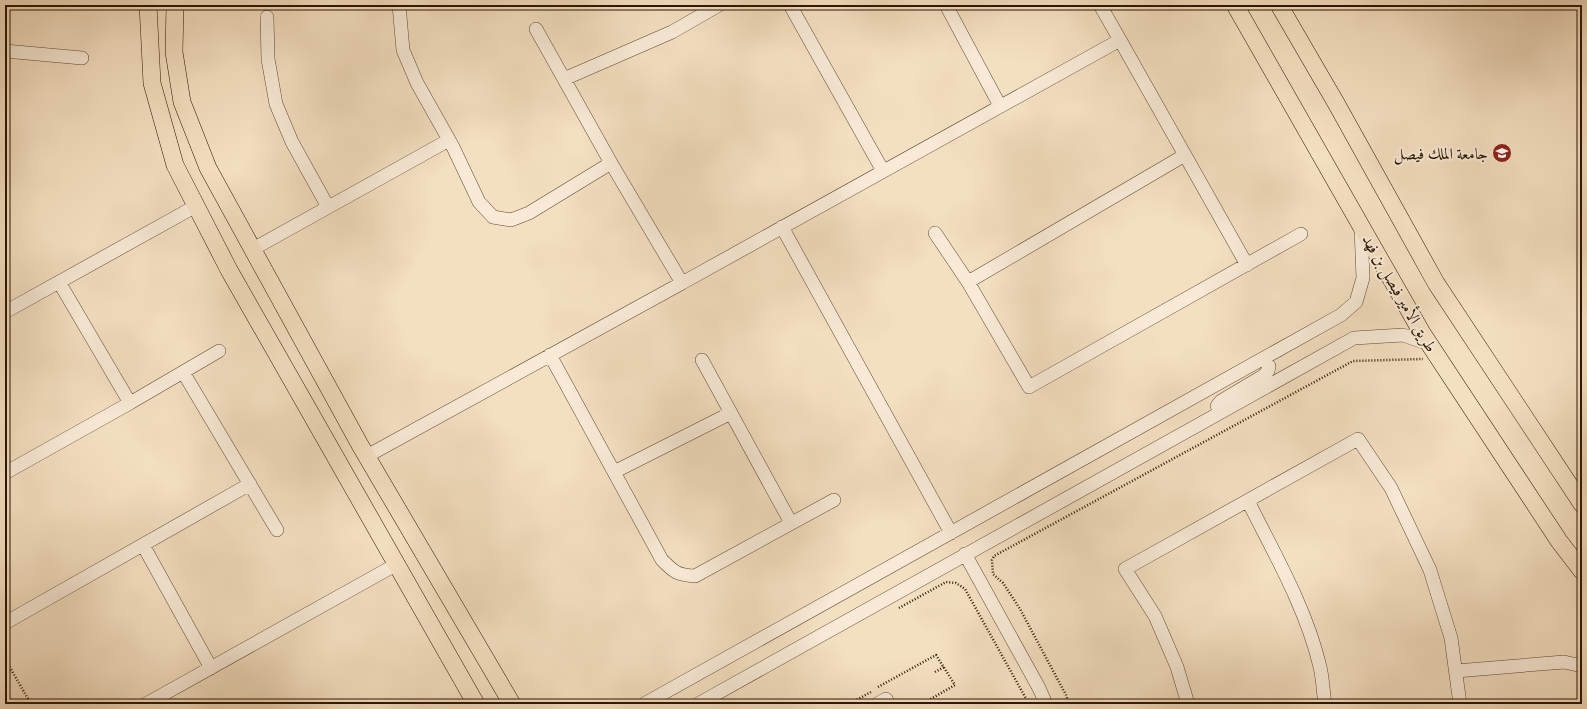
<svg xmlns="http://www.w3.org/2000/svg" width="1587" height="709" font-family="'Sorts Mill Goudy',Amiri,serif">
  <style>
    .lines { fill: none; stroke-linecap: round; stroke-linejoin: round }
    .minor-casing { stroke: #5e4830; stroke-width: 14 }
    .major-casing { stroke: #2c1500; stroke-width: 18 }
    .path { stroke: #2c1500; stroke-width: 2.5; stroke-dasharray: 1 2; stroke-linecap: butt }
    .minor { stroke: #f8ead7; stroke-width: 13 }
    .major { stroke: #f4dfc1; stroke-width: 17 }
    .labels { text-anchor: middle; stroke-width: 4; stroke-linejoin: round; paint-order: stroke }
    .poi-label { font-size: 16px; fill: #2c1500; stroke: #f8ead7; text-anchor: end }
    .street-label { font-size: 16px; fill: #2c1500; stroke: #f8ead7 }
  </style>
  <rect width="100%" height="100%" fill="#f4dfc1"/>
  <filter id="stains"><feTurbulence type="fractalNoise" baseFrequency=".005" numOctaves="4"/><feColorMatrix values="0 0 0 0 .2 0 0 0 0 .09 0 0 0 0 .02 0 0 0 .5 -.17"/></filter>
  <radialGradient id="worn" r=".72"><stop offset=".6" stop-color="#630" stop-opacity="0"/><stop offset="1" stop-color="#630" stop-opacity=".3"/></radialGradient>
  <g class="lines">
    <defs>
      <path id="minor" d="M399,5L403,50L417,83L453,147L479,202L493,217L511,220L529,213L611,163L682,283L1120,40L1247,265
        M790,5L883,171
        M946,5L1000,106
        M1100,5L1120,40
        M267,17L268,59L276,104L292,142L328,207
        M536,29L611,163
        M5,51L82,58
        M564,79L672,32L719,5
        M1185,155L968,282L1029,387L1301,234
        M782,227L951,533
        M935,233L968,282
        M253,249L449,140
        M5,312L196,206
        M550,355L662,560C674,572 677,575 695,576L834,500
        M702,360L791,523
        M183,372L277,530
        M130,403L219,351
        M1217,406L1221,401L1263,376L1268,371L1269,366L1263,359
        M367,456L682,283
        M614,472L731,413
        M5,473L130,403L59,282
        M1248,501C1274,553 1307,610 1320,667C1323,679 1323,692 1325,704
        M143,545L211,668
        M965,554L1039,688L1046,704
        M5,623L250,484
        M1456,671L1564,662L1582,666
        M146,704L397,564
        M644,704L1341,315L1356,302L1363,278L1361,228
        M698,704L1354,338L1403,335L1429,344
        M877,704L886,699L889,704
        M1188,704L1177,667L1155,616L1125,569L1358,439L1391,488L1430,570L1451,638L1460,704"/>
      <path id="major" d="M148,5L152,83L175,165L229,270L476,704
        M175,5L174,52L182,102L208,168L360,445L512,704
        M1235,5L1422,333L1559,541L1582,571
        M1279,5L1336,103L1436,283L1582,504"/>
    </defs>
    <!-- minor casing -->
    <use href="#minor" class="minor-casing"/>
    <!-- major casing -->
    <use href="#major" class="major-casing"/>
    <!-- path -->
    <path class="path" d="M899,608L946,582L956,583L965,589L1029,704
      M5,659L31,704
      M935,672L944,667
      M878,687L936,655L955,685L922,704
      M849,704L871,692
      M1069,704L1066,695L1020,609L1003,583L993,574L992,560L994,556L1353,361L1423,359"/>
    <!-- minor -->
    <use href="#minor" class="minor"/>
    <!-- major -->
    <use href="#major" class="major"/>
  </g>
  <!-- icons -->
  <defs>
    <symbol id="university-disc" viewBox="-11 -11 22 22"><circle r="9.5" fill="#8f2418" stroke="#f8ead7"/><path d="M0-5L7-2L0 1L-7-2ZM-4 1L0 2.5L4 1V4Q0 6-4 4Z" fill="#fff"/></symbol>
  </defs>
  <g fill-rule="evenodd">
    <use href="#university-disc" x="1491" y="142" width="22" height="22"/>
  </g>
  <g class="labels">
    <!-- poi labels -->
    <g class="poi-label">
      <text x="1488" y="159">جامعة الملك فيصل</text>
    </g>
    <!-- street labels -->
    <g class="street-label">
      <text transform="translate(1400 293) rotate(60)" y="6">طريق الأمير فيصل بن فهد</text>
    </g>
  </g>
  <!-- margin -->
  <rect width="1587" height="709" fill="none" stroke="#f4dfc1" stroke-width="20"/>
  <rect x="6" y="6" width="1575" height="697" fill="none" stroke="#2c1500" stroke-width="2"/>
  <rect x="10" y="10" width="1567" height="689" fill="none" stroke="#2c1500"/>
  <rect width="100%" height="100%" filter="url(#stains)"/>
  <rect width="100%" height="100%" fill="url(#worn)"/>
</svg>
